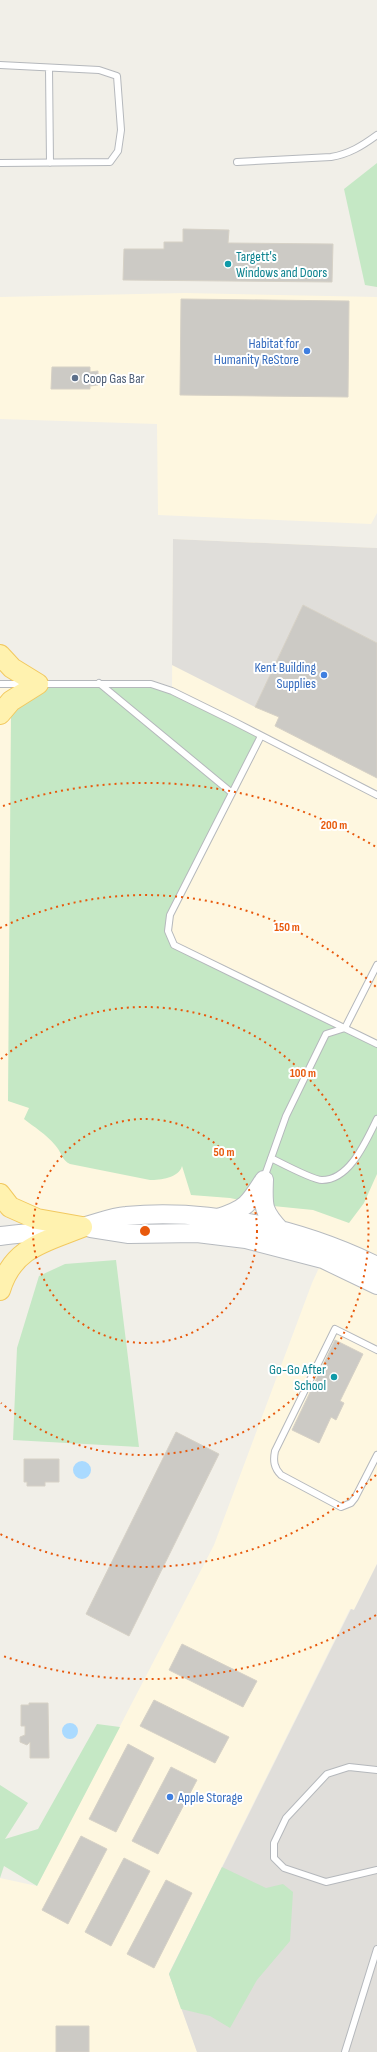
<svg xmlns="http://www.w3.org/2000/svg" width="377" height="2052" font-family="'Sofia Sans Condensed',sans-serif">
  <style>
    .commercial { fill: #fef7e0 }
    .industrial { fill: #e0deda }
    .green { fill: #c5e8c5 }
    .water { fill: #aadaff }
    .building { fill: #cccac5; stroke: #d6d1c6 }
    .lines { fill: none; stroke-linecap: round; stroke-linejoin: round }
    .service-casing { stroke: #b5b8bc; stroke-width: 8 }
    .secondary-casing { stroke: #b6babf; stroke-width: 20 }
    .primary-casing { stroke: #f2c960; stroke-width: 22 }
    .service { stroke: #fff; stroke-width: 6 }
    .secondary { stroke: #fff; stroke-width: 18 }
    .primary { stroke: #fff2af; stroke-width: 20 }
    .ring { fill: none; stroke: #e8590c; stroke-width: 2; stroke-dasharray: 2 4 }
    .culture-dot { fill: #0f9aa8; stroke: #fff; stroke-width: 1.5 }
    .shop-dot { fill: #3f7fe0; stroke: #fff; stroke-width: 1.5 }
    .service-dot { fill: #5c6f8a; stroke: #fff; stroke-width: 1.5 }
    .labels { text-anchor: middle; stroke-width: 4; stroke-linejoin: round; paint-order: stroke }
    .culture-label { font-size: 14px; fill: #0d838f; stroke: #fff; text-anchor: start }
    .shop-label { font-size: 14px; fill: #366cbe; stroke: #fff; text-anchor: end }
    .service-label { font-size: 14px; fill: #4e5e75; stroke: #fff; text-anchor: start }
    .centre { fill: #e8590c; stroke: #fff; stroke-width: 2 }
    .ring-label { font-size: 12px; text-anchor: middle; font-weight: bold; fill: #e8590c; stroke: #fff; stroke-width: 4; stroke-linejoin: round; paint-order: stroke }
  </style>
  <rect width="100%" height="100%" fill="#f1efe8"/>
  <!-- commercial -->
  <path class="commercial" d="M185,293L377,297V513L371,524L158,515L157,424L0,419V297Z
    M173,539L377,548V1266L218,1218L82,1227L0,1194V684L172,691Z
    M323,1259L377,1285V1564L354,1610L350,1609L169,1973L197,2052H0V1878L37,1886L214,1545L312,1283Z"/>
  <!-- industrial -->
  <path class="industrial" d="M173,539L377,548V643L303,605L255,707L172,665Z
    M377,1564V2052H197L169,1974L351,1609L354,1610Z"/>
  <!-- green -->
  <path class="green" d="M377,163V287L365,285L344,189Z
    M38,684H151L261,736L170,914L168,931L174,945L377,1044V1174L364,1203L349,1223L313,1210L263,1205L230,1198L191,1195L182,1166C179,1178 160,1180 150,1180L70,1164C62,1161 61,1151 55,1145C46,1134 34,1127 24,1119L29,1108L8,1101L11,711Z
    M116,1260L139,1447L13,1440L17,1348L39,1276L65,1264Z
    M97,1724L120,1727L37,1886L4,1866L0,1878V1785L28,1803L5,1839L38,1829Z
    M222,1867L266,1888L283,1884L293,1892L290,1941L257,1980L230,2028L210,2016L181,2009L169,1974Z"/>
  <!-- water -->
  <path class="water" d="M73 1470a9 9 0 1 1 18 0a9 9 0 1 1-18 0Z
    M62 1731a8 8 0 1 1 16 0a8 8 0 1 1-16 0Z"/>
  <!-- building -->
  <path class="building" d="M183,229L229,230L228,243L333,244L332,282L123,280L124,249H164V242H183Z
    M181,299L349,301L348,397L180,395Z
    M52,367H90V372L98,371V385L90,386V389H51Z
    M303,605L377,643V778L275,726L279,717L255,707Z
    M335,1340L363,1354L340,1401L344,1403L336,1420L331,1417L319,1443L292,1430Z
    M176,1432L219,1454L129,1636L86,1614Z
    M24,1459H59V1482H45V1486H27V1482H24Z
    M182,1644L257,1681L243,1707L169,1670Z
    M154,1700L229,1737L215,1763L140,1726Z
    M29,1703H48L49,1758H30V1742L27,1745L20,1742V1737L25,1735V1726H21V1705H29Z
    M128,1744L154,1758L116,1832L89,1819Z
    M171,1767L197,1780L158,1854L132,1841Z
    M81,1836L107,1849L68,1924L42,1910Z
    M124,1858L150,1871L111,1946L85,1932Z
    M166,1880L192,1893L154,1968L127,1954Z
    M56,2026H89V2052H56Z"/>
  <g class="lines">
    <defs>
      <path id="service" d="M0,65L99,70L117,76L121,130L118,151L110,162L0,163
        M49,68L50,163
        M237,162L331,157C349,154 362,146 377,135
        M99,683L232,793
        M0,684H26
        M41,684H151L172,691L233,721L377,795
        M261,736L170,915L168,931L174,945L377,1044
        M271,1158C281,1163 313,1180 322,1180C350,1180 366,1141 377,1119
        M264,1178L286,1116L326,1034L345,1028L377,965
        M377,1350L335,1329L275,1451C273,1461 274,1468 281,1475L341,1507L351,1503L355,1498L377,1455
        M377,1770L349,1767L327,1774L286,1818L274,1843V1858L284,1868L326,1882L377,1870
        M345,2052L377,1949"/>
      <path id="secondary" d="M264,1180C263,1206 262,1211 281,1231
        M218,1218C246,1209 249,1204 264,1180
        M91,1228L129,1234L197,1233L246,1239L323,1259L377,1285
        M0,1236C27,1233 55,1231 82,1227C96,1224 111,1217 126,1216C211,1208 301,1229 377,1266"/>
      <path id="primary" d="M0,655L12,668L38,684L11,701L0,714
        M0,1194L10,1207L37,1219L82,1227
        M0,1290C13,1247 45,1242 82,1227"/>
    </defs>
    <!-- service casing -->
    <use href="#service" class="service-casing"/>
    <!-- secondary casing -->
    <use href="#secondary" class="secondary-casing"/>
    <!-- primary casing -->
    <use href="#primary" class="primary-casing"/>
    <!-- service -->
    <use href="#service" class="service"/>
    <!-- secondary -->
    <use href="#secondary" class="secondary"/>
    <!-- primary -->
    <use href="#primary" class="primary"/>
  </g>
  <!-- distance rings -->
  <g class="ring">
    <circle cx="145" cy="1231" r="112"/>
    <path d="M1 1059A224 224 0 1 1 1 1403"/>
    <path d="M376 1475A336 336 0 0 1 0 1534M0 928A336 336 0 0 1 376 987"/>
    <path d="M376 1615A448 448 0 0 1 3 1656M3 806A448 448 0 0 1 376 847"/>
  </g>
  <!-- markers -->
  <g class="culture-dot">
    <circle cx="228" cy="264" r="4"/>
    <circle cx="334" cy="1377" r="4"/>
  </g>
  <g class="shop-dot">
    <circle cx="307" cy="351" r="4"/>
    <circle cx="324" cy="675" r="4"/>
    <circle cx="170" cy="1797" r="4"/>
  </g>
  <circle class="service-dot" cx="75" cy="378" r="4"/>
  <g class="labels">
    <!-- culture labels -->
    <g class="culture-label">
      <text x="236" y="261">Targett's<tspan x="236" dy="16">Windows and Doors</tspan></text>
      <text x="326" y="1374" text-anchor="end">Go-Go After<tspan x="326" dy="16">School</tspan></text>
    </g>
    <!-- shop labels -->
    <g class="shop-label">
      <text x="299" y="348">Habitat for<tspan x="299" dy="16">Humanity ReStore</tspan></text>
      <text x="316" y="672">Kent Building<tspan x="316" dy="16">Supplies</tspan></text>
      <text x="178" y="1802" text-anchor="start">Apple Storage</text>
    </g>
    <!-- service labels -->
    <g class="service-label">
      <text x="83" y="383">Coop Gas Bar</text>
    </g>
  </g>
  <circle cx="145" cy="1231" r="6" class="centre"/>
  <g class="ring-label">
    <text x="334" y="829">200 m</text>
    <text x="287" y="931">150 m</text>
    <text x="303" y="1077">100 m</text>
    <text x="224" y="1156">50 m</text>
  </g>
</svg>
